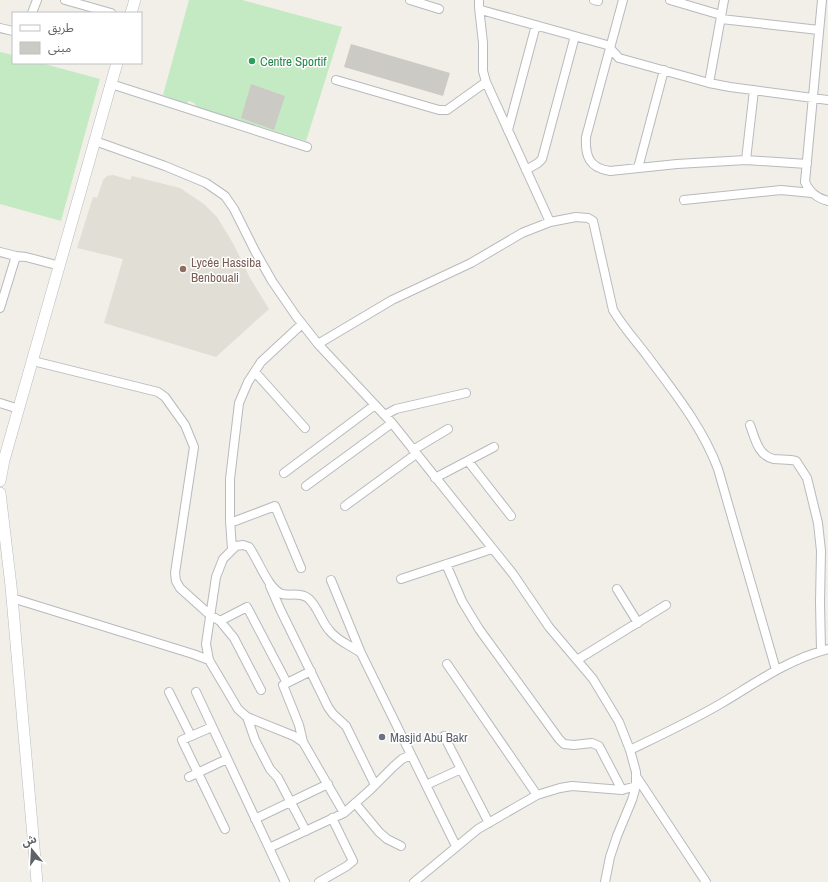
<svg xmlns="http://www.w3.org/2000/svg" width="828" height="882" font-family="'Archivo Narrow','Noto Sans Arabic',sans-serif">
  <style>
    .education { fill: #e1ded5 }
    .pitch { fill: #c4eac3 }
    .building { fill: #cccac4 }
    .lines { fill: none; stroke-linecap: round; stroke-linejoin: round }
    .street-casing { stroke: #b7babe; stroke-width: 10 }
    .secondary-casing { stroke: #b8bcc1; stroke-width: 12 }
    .street { stroke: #fff; stroke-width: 8 }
    .secondary { stroke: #fff; stroke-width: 11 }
    .leisure-dot { fill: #2e9e5b; stroke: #fff; stroke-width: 1.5 }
    .education-dot { fill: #8d6e63; stroke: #fff; stroke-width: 1.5 }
    .worship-dot { fill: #6b7280; stroke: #fff; stroke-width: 1.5 }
    .labels { text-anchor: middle; stroke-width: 3; stroke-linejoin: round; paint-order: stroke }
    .leisure-label { font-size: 13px; fill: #27864d; stroke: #fff; text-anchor: start }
    .education-label { font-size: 13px; fill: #785e54; stroke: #fff; text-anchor: start }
    .worship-label { font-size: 13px; fill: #5b616d; stroke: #fff; text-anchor: start }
  </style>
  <rect width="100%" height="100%" fill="#f1efe7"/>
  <!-- education -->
  <path class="education" d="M113,175L130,180L132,176L180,188L204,204L217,217L234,245L250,278L269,309L216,357L104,323L123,259L77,248L93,197L97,198L103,180L107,176Z"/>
  <!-- pitch -->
  <path class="pitch" d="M189,0H242L342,27L306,141L197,107L194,103L189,101L186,104L163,95Z
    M0,52L13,55V63H41L100,79L61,221L0,204Z"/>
  <!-- building -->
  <path class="building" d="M351,44L450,73L443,96L344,67Z
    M251,84L285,96L274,130L241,118Z"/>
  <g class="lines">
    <defs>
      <path id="street" d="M65,0L111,13
        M410,0L439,9
        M479,0V7L481,10L607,45L619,58L709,83L730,87L828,100
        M594,0L598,1
        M623,0L586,137C585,156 589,168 610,171L677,164L746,160L807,164
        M670,0L721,15
        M822,0L805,182C810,193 817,198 828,201
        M479,7L483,43V71L486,82L550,222
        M32,13L37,0
        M721,19L819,30
        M0,28L13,31
        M336,80L439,110H447L486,82
        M709,83L724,0
        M111,84L307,147
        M508,130L536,25
        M95,141L165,166L206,183L225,196L234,209L255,251L272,281L296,316L318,344L392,423L513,574L549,627L593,679L619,722L630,750L636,772V786L632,800L617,836L610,857L605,882
        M746,160L754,90
        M638,168L664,70
        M526,170L538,163L542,159L575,36
        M684,200L781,190L812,193
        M0,252L16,256L0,308
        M16,256L26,257L60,266
        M318,344L392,300L471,263L522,233L550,222L576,217L588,218L593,221L613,310C623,327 636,341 648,357C674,392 703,428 718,469L776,670
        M33,361L158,392L165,397L185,425L194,447L175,573L176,581L180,588L210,615L220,621L234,638L261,690
        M255,372L305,428
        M0,403L19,409
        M385,415L396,409L466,393
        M750,425C755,438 758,456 774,459C781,460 789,459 796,461L807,478L818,523L821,551L820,602L821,651
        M413,450L448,429
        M468,461L511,516
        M284,473L375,405
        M435,478L494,447
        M306,486L392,423
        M345,506L416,454
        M230,523L275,506L301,568
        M232,549L230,520V479L239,403L248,382L261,362L302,324
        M446,564L462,601L479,629L559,739L564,744L574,745L592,743L599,746L622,790
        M401,579L492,549
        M331,580L361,653
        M270,586L280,609L328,707L333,714L346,726L375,785
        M617,589L638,623
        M12,598L193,654L209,660
        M220,621L247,607L287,683
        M577,660L666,605
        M447,664L537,795
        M169,692L191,736
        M196,692L285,882
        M247,717L255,740L270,769L278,778L306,831
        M212,727L182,740L225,829
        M444,736L489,823
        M303,742L299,725L283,685L311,671
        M630,750C661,735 693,720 722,703C757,682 789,659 828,649
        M636,776L706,882
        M189,777L227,759
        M426,785L461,769
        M355,803L379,832L387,839L401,846
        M344,813L303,742L294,736L247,717L238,709L209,660L206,644L216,577L223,559L236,546L243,545L249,547C258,559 268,589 282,594C291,596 302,592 309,599C318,607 321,621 329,630C337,641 350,645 361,653L456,846
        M255,819L328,784
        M269,848L344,813L370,790L393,767L402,759L411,755
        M319,882L347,866L353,861L332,818
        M414,882L478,829L537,795L560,788L572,786L622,790L636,786"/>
      <path id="secondary" d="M131,13L135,0
        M0,481L4,460L117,63
        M0,493L11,586L37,882"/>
    </defs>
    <!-- street casing -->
    <use href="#street" class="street-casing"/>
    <!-- secondary casing -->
    <use href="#secondary" class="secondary-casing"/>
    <!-- street -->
    <use href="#street" class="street"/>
    <!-- secondary -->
    <use href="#secondary" class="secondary"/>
  </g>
  <!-- markers -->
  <circle class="leisure-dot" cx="252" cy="61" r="4"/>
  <circle class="education-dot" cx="183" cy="269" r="4"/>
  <circle class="worship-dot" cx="382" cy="737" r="4"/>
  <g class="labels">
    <!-- leisure labels -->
    <g class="leisure-label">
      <text x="260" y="66">Centre Sportif</text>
    </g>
    <!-- education labels -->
    <g class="education-label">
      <text x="191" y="267">Lycée Hassiba<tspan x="191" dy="15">Benbouali</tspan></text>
    </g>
    <!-- worship labels -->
    <g class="worship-label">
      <text x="390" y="742">Masjid Abu Bakr</text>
    </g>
  </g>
  <!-- legend -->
  <rect x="12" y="12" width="130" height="52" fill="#ffffff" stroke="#bfc1c3"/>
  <rect x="20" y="25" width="20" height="6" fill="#ffffff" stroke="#bfc1c3"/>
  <text x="48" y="32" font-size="12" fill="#5e6368">طريق</text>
  <rect x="20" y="42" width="20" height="12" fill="#cccac4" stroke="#bfc1c3"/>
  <text x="48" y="52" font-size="12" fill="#5e6368">مبنى</text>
  <!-- north arrow -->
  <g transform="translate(32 850) rotate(342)" stroke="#ffffff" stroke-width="3" paint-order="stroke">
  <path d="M0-3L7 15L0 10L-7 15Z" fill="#5e6368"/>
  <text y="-6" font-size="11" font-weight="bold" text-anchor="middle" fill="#5e6368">ش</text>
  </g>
</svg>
